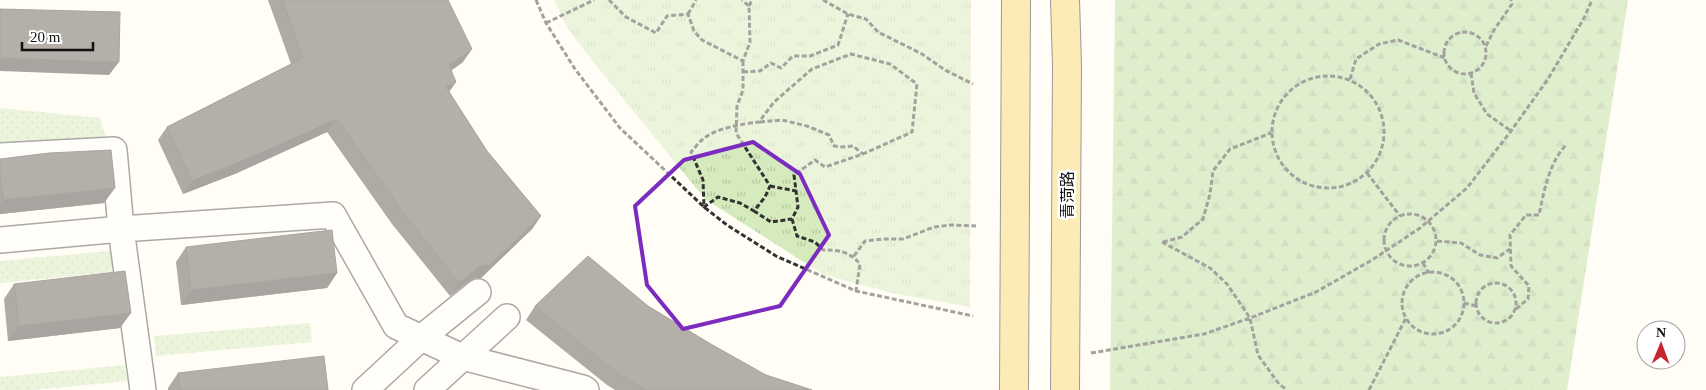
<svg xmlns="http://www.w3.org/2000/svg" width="1706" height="390" font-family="'Times New Roman','Noto Sans SC',serif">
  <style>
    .grass { fill: url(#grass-tufts) }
    .forest { fill: url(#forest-firs) }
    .park { fill: url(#park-dots) }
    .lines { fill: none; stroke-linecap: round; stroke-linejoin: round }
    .minor-casing { stroke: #444; stroke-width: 28 }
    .primary-casing { stroke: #222; stroke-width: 30 }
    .path { stroke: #333; stroke-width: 3; stroke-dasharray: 5 2.5; stroke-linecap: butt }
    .minor { stroke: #fff; stroke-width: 25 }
    .primary { stroke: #f9d66b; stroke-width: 28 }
    .wall { fill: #4d4742 }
    .shaded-wall { fill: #3f3936 }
    .building { fill: #5a524d; stroke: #3f3936 }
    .marked { fill: none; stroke: #7b2cbf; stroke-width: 4; stroke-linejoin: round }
    .labels { text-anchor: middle; stroke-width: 5; stroke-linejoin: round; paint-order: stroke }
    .street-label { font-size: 16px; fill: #111; stroke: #fff }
  </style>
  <defs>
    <pattern id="grass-tufts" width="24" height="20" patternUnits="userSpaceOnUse" patternTransform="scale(1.25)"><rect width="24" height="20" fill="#d5ebbd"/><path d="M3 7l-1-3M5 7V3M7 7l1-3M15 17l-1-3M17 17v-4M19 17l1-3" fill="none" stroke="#b6c8a1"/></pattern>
    <pattern id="forest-firs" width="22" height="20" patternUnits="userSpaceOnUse" patternTransform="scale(1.25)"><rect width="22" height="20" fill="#b9dc9c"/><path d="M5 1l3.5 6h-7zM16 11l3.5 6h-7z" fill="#9ebc85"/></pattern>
    <pattern id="park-dots" width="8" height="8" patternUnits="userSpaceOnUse" patternTransform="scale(1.25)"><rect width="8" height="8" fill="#d5ebbd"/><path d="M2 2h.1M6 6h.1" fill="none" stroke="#b6c8a1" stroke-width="1.8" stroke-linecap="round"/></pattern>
  </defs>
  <rect width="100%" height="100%" fill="#fffdf5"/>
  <!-- grass -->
  <path class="grass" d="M554,0H971L970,307L892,293L824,275L705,199L594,63L568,29Z"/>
  <!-- forest -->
  <path class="forest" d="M1115,0H1628L1567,390H1110Z"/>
  <!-- park -->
  <path class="park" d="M0,108L100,118L107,141L0,147Z
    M120,250L122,271L0,283V261Z
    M310,323L312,342L156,356L154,336Z
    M125,365L127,381L34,390H0V377Z"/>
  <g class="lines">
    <defs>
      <path id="minor" d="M0,156L114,150L121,229L333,215L396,326L462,357L583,388L586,390
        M0,240L121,229L143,390
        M365,390L421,338L478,292
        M427,390L507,317"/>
      <path id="primary" d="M1065,0L1067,65L1065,390
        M1014,390L1016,0"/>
    </defs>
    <!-- minor casing -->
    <use href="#minor" class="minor-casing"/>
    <!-- primary casing -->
    <use href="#primary" class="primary-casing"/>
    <!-- path -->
    <path class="path" d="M536,0L546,23L575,69L620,128L704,207L727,225L776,256L856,291L973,316
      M609,0L626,17L656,33L667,16L688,14L694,31L702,40L743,61L750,42L749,6L742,0
      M823,0L848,14L866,19L878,32L922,54L945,70L973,84
      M749,6L752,0
      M688,14L696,0
      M546,23L594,0
      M1444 53a21 21 0 1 1 42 0a21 21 0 1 1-42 0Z
      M1486,46L1494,30L1512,4L1511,0
      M743,61V90L737,106L736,133L770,186L765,197L754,211L740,203L718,197L704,207L703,180L691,152C695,148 698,143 702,140C715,128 742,124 759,122L774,102L812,69L851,54L890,64L917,84L912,132L863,154L825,167L815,160L794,175L798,207L792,219L771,222L754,211
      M743,72L760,71L771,63L781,68L793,56H810L838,45L848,14
      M1471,73L1474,93L1487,114L1511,131
      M1272 132a56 56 0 1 1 112 0a56 56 0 1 1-112 0Z
      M1350,79L1356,59L1379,44L1398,40L1445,58
      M760,122L782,120L807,126L829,135L834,146L843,147L853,146L863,154
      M1367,173L1400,216
      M770,186L796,191
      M1384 240a26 26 0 1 1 52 0a26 26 0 1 1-52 0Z
      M792,219L797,236L815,242L823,250C839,250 849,251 860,264L856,291
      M1437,241L1461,243L1480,255L1497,258L1510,249
      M1162,242L1210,268L1227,284L1250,318L1258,355L1279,384L1287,390
      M1163,242L1182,237L1203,219L1210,194L1213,171L1230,149L1271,133
      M854,256L865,241L883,239H903L934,227L951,225L976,226
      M1423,263L1429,273
      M1402 303a31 31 0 1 1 62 0a31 31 0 1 1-62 0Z
      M1476 303a20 20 0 1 1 40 0a20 20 0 1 1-40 0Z
      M1464,303L1476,306
      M1516,309L1528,299L1529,286L1511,266L1510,235L1526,215H1539C1544,191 1549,163 1566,145
      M1091,353L1204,334L1250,318L1316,292L1372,260L1420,228L1467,188L1511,131L1548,79L1584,18L1592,0
      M1369,390L1406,318"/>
    <!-- minor -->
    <use href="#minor" class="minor"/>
    <!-- primary -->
    <use href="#primary" class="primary"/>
  </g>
  <!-- wall -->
  <path class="wall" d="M268,0H448L463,62L452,70L449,92L487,151L541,216L532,229L481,278H475L469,281L450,296L392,224L327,132L237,173L183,194L158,140L167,127L291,64Z
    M0,159L104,203L0,214Z
    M186,247L337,273L327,288L181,305L176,262Z
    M14,284L120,328L8,341L4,299Z
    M535,306H648L709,343L766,375L812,390H615L607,385L526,320Z
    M178,373L328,390H168V388Z"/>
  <!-- shaded-wall -->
  <path class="shaded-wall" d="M472,49L463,62L440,78L449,65Z
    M0,58L119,62L109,75L0,71Z
    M456,82L447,95L446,87Z
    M337,119L327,132L237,173L183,194L192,181Z
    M115,188L104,203L0,214V204L3,200Z
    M541,216L532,229L481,278H475L469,281L450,296L459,283Z
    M337,273L327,288L181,305L191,290Z
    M131,313L120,328L8,341L19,326Z"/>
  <!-- building -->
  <path class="building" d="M282,0H448L472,49L449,65L456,82L446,87L487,151L541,216L490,265H485L479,267L459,283L402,211L337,119L247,159L192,181L167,127L303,58Z
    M0,9L120,12L119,62L0,58Z
    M111,150L115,188L3,200L0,175V159L49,153Z
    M332,230L337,273L191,290L186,247Z
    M588,256L648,306L709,343L766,375L812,390H645L616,372L535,306Z
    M125,271L131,313L19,326L14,284Z
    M324,356L328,390H180L178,373Z"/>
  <!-- marked area -->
  <path d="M0 0H1706V390H0ZM753,142L800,174L829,235L780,306L683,329L647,285L635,206L684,160Z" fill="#fffdf5" fill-opacity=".55" fill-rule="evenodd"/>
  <path class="marked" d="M753,142L800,174L829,235L780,306L683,329L647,285L635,206L684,160Z"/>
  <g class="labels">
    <!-- street labels -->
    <g class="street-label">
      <text transform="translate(1067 195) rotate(-90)" y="6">青菏路</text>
    </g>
  </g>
  <!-- north arrow -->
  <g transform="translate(1661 345) rotate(1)"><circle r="24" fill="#ffffff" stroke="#a0a0a0"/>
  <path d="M0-4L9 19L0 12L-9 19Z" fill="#c4262e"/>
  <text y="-8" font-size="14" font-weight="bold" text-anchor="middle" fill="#111111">N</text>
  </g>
  <!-- scale -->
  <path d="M22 42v8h71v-8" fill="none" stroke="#111111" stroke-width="2.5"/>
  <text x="30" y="42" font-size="15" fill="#111111" stroke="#ffffff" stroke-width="4" paint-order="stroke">20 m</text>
</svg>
